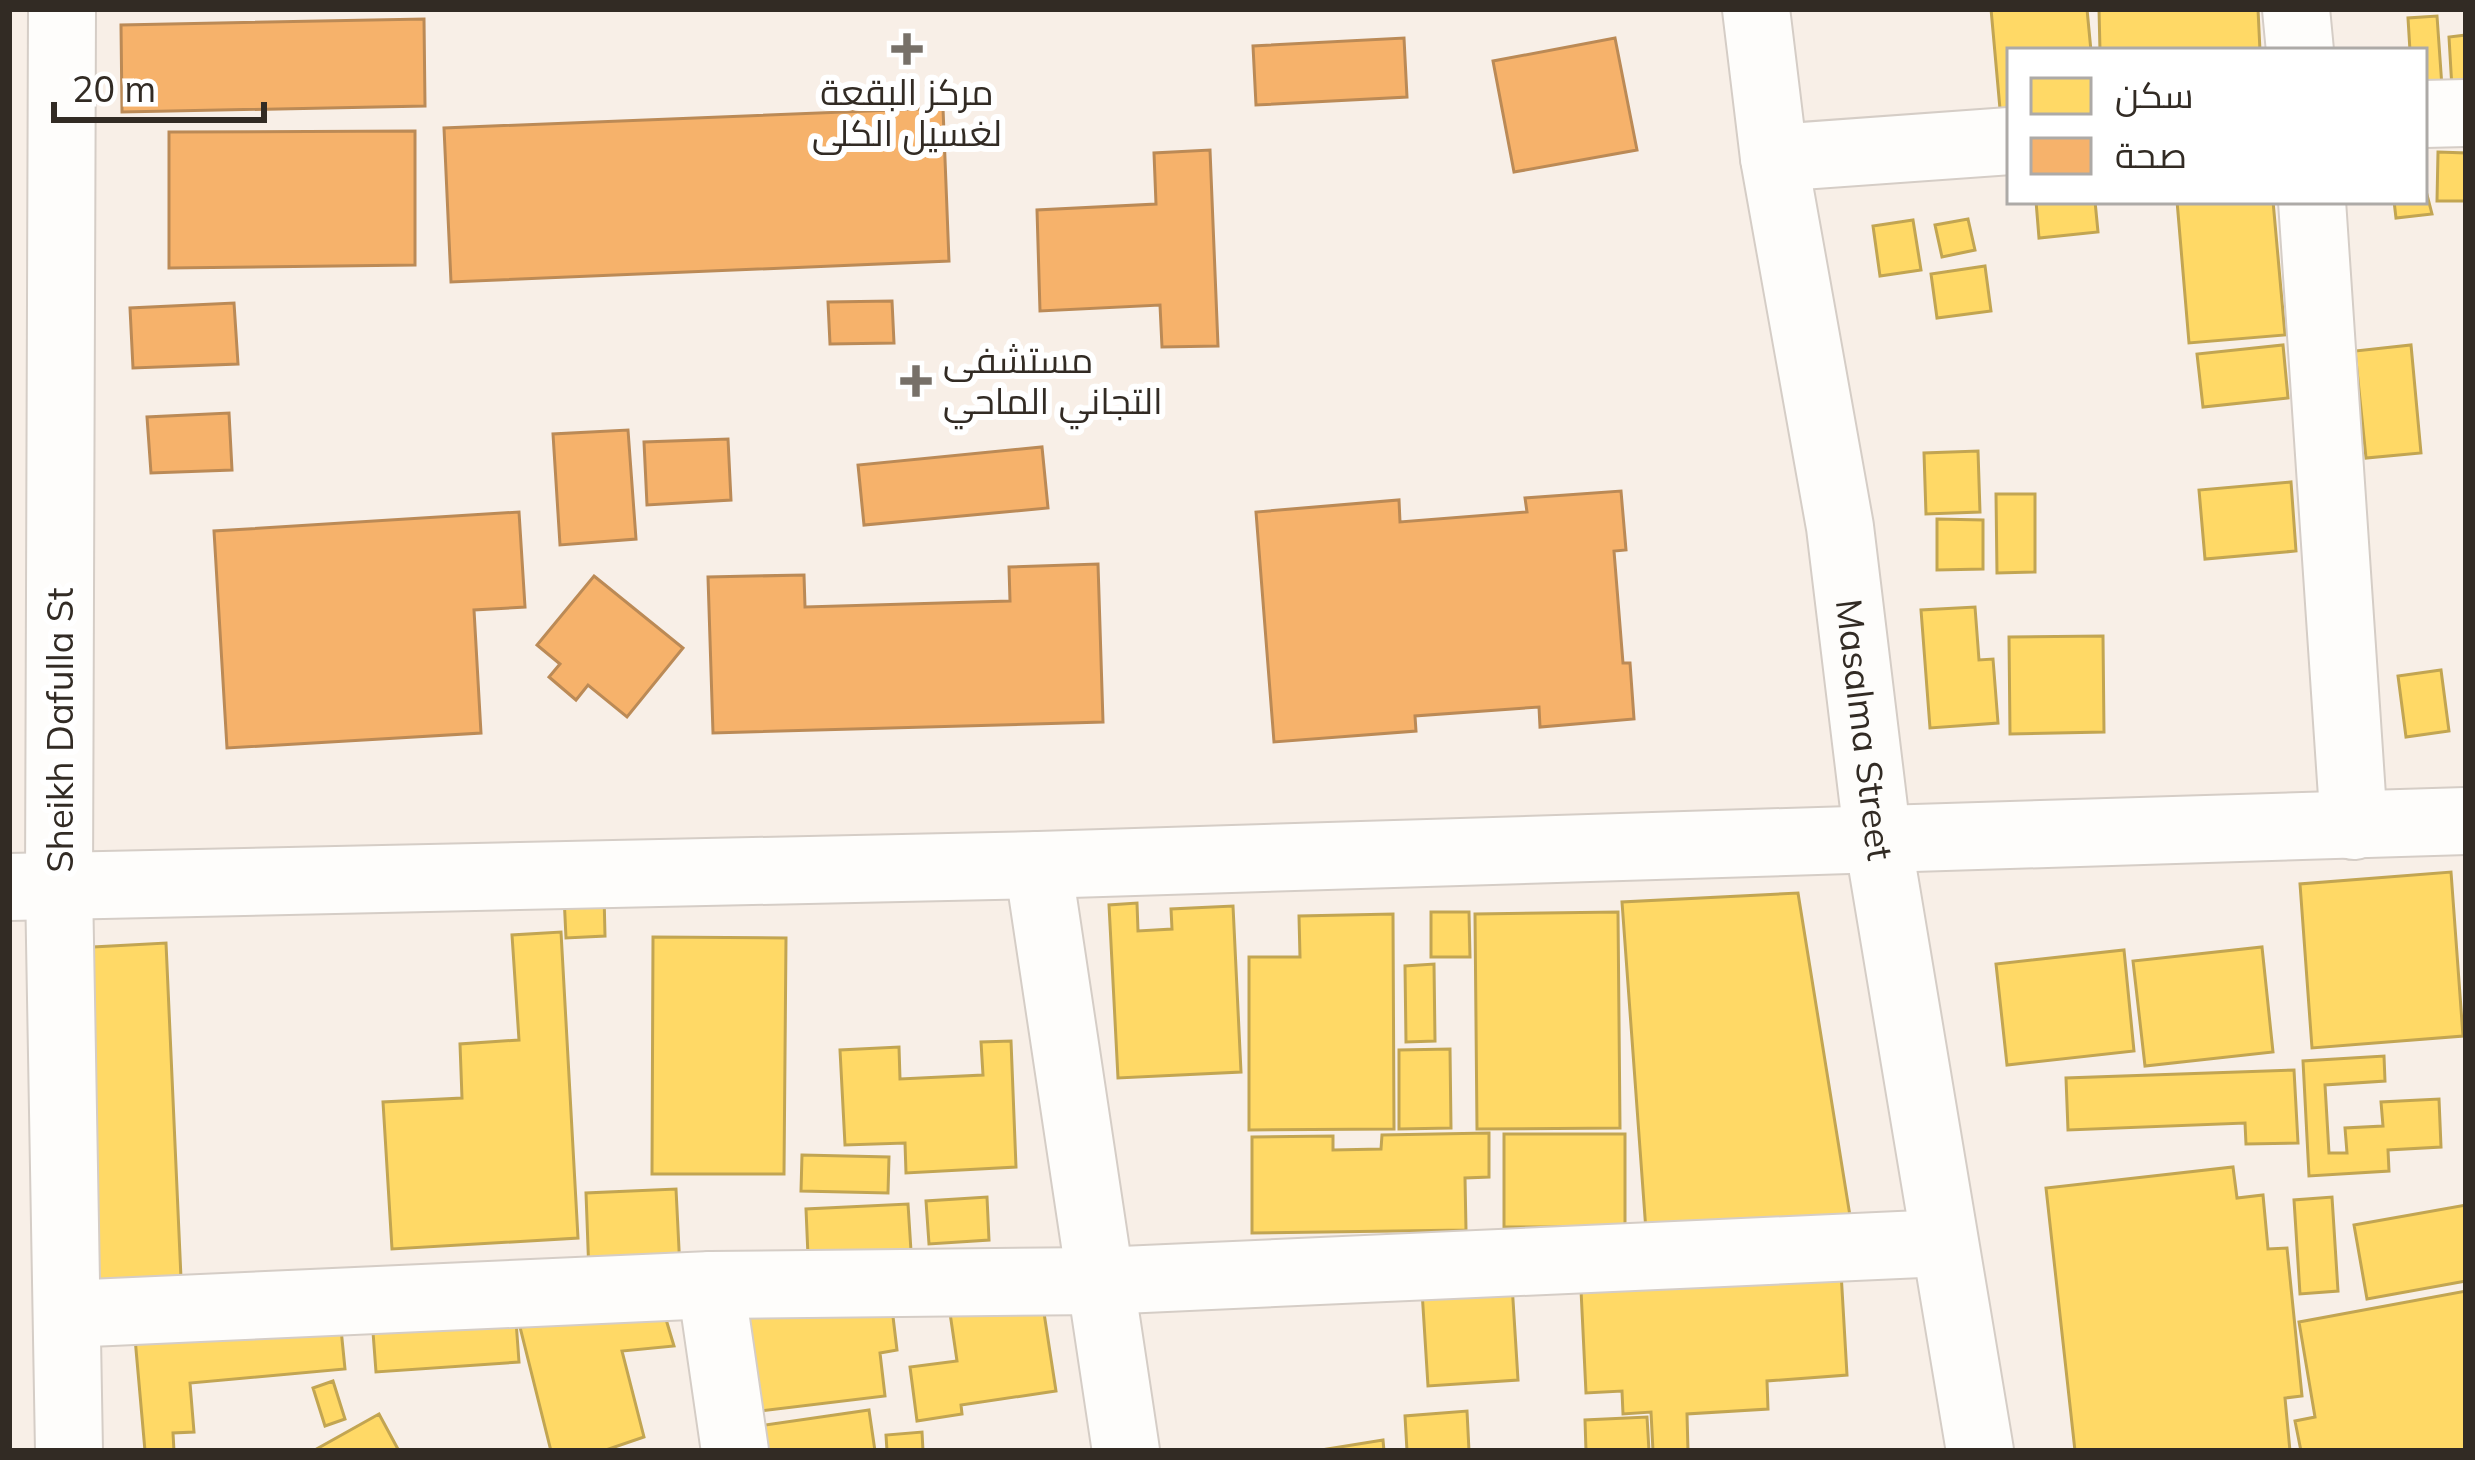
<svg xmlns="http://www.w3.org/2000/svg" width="2475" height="1460" font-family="Mulish,Cairo,sans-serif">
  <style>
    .homes { fill: #ffd966; stroke: #c2a552; stroke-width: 3 }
    .health { fill: #f6b26b; stroke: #bb8a56; stroke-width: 3 }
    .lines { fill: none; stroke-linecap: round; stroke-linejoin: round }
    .minor-casing { stroke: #d5cdc6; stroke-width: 70 }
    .tertiary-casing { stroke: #d5cdc6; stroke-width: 70 }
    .minor { stroke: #fefdfb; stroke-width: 66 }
    .tertiary { stroke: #fefdfb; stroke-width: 66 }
    .poi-dot { fill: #777068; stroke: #fff; stroke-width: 4.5 }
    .labels { text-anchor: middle; stroke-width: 12; stroke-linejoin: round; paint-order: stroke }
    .poi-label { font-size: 36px; fill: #322b24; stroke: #fff }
    .street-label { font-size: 36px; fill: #322b24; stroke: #fff }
  </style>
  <rect width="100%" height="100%" fill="#f8efe7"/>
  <!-- homes -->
  <path class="homes" d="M1991,9H2087L2091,51H2010V119L2001,120Z
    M2099,9H2258L2260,51H2100Z
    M2437,16L2442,87L2424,88V51H2410L2408,18Z
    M2466,35V88L2452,89L2449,37Z
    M2438,152L2466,153V201H2437Z
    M2424,183L2432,214L2396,218L2394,201H2424Z
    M2036,201H2095L2098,232L2039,238Z
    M2177,201H2273L2285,335L2189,343Z
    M1968,219L1975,250L1942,257L1935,225Z
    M1913,220L1921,270L1880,276L1873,226Z
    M1985,266L1991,311L1937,318L1931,274Z
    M2283,345L2288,398L2203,407L2197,354Z
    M2411,345L2421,453L2366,458L2355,351Z
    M1978,451L1980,512L1926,514L1924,453Z
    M2291,482L2296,551L2205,559L2199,490Z
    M1996,494H2035V572L1997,573Z
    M1937,519L1983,520V569L1937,570Z
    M1975,607L1979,660L1993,659L1998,723L1930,728L1921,610Z
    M2103,636L2104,732L2010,734L2009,637Z
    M2441,670L2449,731L2406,737L2398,676Z
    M2451,872L2463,1036L2312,1048L2300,884Z
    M1798,893L1851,1222L1646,1231L1622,902Z
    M604,894L605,936L566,938L564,896Z
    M1137,903L1138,931L1172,929L1171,909L1233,906L1241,1072L1118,1078L1109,905Z
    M1431,912H1469L1470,957H1431Z
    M1618,912L1620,1128L1477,1129L1475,914Z
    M1393,914L1394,1129L1249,1130V957H1300L1299,916Z
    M561,932L578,1238L392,1249L383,1102L462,1098L460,1044L519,1040L512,935Z
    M653,937L786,938L784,1174H652Z
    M166,943L181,1278L90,1282L75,948Z
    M2262,947L2273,1052L2145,1066L2133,961Z
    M2124,950L2134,1051L2007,1065L1996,964Z
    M1434,964L1435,1041L1406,1042L1405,966Z
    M1011,1041L1016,1167L906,1173L905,1143L845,1145L840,1050L899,1047L900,1079L983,1075L981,1042Z
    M1450,1049L1451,1128L1399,1129V1050Z
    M2384,1056L2385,1081L2325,1085L2329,1153H2347L2345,1128L2383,1126L2381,1102L2439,1099L2441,1147L2388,1150L2389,1171L2309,1176L2303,1061Z
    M2294,1070L2298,1143L2246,1144L2245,1123L2068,1130L2066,1078Z
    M1489,1133V1177L1465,1178L1466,1230L1252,1233V1137L1333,1136V1150L1381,1149L1382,1135Z
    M1504,1134H1625V1227H1504Z
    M802,1155L889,1157L888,1193L801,1191Z
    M2233,1167L2237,1198L2263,1195L2268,1249L2287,1248L2302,1396L2285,1398L2290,1451H2075L2046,1188Z
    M676,1189L680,1269L589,1274L586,1193Z
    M987,1197L989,1240L929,1244L926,1201Z
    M2332,1197L2338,1291L2300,1294L2294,1200Z
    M908,1204L911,1251L808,1256L806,1209Z
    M2466,1205V1281L2367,1299L2354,1225Z
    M1841,1272L1847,1375L1767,1381L1768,1409L1687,1414L1688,1451H1653L1651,1412L1623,1414L1622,1391L1586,1393L1581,1290Z
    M1512,1284L1518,1380L1428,1386L1422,1291Z
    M2466,1291V1451H2301L2295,1421L2315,1417L2299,1322Z
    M891,1300L897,1350L880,1353L885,1396L743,1413L732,1320Z
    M1042,1300L1056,1391L961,1405L962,1414L917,1421L910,1367L957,1361L950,1313Z
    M665,1316L674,1346L622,1351L644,1437L603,1451H551L520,1327Z
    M340,1319L345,1369L190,1383L194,1432L173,1433L174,1451H145L135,1338Z
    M516,1321L519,1362L376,1372L373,1332Z
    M333,1381L345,1419L325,1426L313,1388Z
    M869,1410L875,1451H762L759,1426Z
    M1467,1411L1469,1451H1407L1405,1416Z
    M379,1414L399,1451H313Z
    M1647,1417L1649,1451H1586L1585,1420Z
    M922,1432L923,1451H887L886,1435Z
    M1383,1440L1384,1451H1315Z"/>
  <!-- health -->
  <path class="health" d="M424,19L425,106L122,112L121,25Z
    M1404,38L1407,97L1256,105L1253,46Z
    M1615,38L1637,150L1514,172L1493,61Z
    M943,108L949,261L451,282L444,128Z
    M415,131V265L169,268V132Z
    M1210,150L1218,346L1162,347L1160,305L1040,311L1037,210L1156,204L1154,153Z
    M892,301L894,343L830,344L828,302Z
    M234,303L238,364L133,368L130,308Z
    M229,413L232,470L151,473L147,417Z
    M628,430L636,539L560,545L553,434Z
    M728,439L731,500L647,505L644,442Z
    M1042,447L1048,508L864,525L858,465Z
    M1621,491L1626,550L1614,551L1623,663H1630L1634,719L1540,727L1539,707L1415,716L1416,731L1274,742L1256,512L1399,500L1400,522L1527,512L1525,498Z
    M519,512L525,607L474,610L481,733L227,748L214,531Z
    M1098,564L1103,722L713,733L708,577L804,575L805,607L1010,601L1009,567Z
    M594,576L683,648L627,717L588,685L576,700L549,677L560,664L537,645Z"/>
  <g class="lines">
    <defs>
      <g id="minor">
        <path id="s1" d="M1756,9L1774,158L1840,527L1878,841L1980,1451"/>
        <path d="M2296,9L2300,51"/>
        <path d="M2424,114L2466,113"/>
        <path d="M1774,158L2010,141"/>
        <path d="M2312,201L2354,826"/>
        <path d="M1038,865L1126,1451"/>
        <path d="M9,887L1038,865L2466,821"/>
        <path d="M711,1285L735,1451"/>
        <path d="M67,1314L711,1285L1100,1281L1943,1243"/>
      </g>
      <path id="tertiary" d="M62,9L59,885L69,1451"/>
    </defs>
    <!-- minor casing -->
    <use href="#minor" class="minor-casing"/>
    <!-- tertiary casing -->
    <use href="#tertiary" class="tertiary-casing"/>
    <!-- minor -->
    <use href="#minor" class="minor"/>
    <!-- tertiary -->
    <use href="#tertiary" class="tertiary"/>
  </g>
  <!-- markers -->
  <g class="poi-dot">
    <path d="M901 31h12v12h12v12h-12v12h-12v-12h-12v-12h12z"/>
    <path d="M910 363h12v12h12v12h-12v12h-12v-12h-12v-12h12z"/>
  </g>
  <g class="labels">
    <!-- poi labels -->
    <g class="poi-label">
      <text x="907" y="105">مركز البقعة<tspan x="907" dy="41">لغسيل الكلى</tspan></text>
      <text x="943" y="373" text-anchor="start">مستشفى<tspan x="943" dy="41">التجاني الماحي</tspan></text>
    </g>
    <!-- street labels -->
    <g class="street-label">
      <text transform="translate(60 730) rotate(-90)" y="13">Sheikh Dafulla St</text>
      <text dy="13" stroke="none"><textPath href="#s1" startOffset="729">Masalma Street</textPath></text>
    </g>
  </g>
  <!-- border -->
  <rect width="2475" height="1460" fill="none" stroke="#322b24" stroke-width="24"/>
  <!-- legend -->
  <rect x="2007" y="48" width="420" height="156" fill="#ffffff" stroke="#adaaa7" stroke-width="3"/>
  <rect x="2031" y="78" width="60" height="36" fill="#ffd966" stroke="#adaaa7" stroke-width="3"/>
  <text x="2115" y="108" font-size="36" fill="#322b24">سكن</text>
  <rect x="2031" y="138" width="60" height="36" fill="#f6b26b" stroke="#adaaa7" stroke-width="3"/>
  <text x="2115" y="168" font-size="36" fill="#322b24">صحة</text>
  <!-- scale -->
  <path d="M54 102v18h210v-18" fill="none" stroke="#322b24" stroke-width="6"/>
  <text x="72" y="102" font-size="36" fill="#322b24" stroke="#ffffff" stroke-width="9" paint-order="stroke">20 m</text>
</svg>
